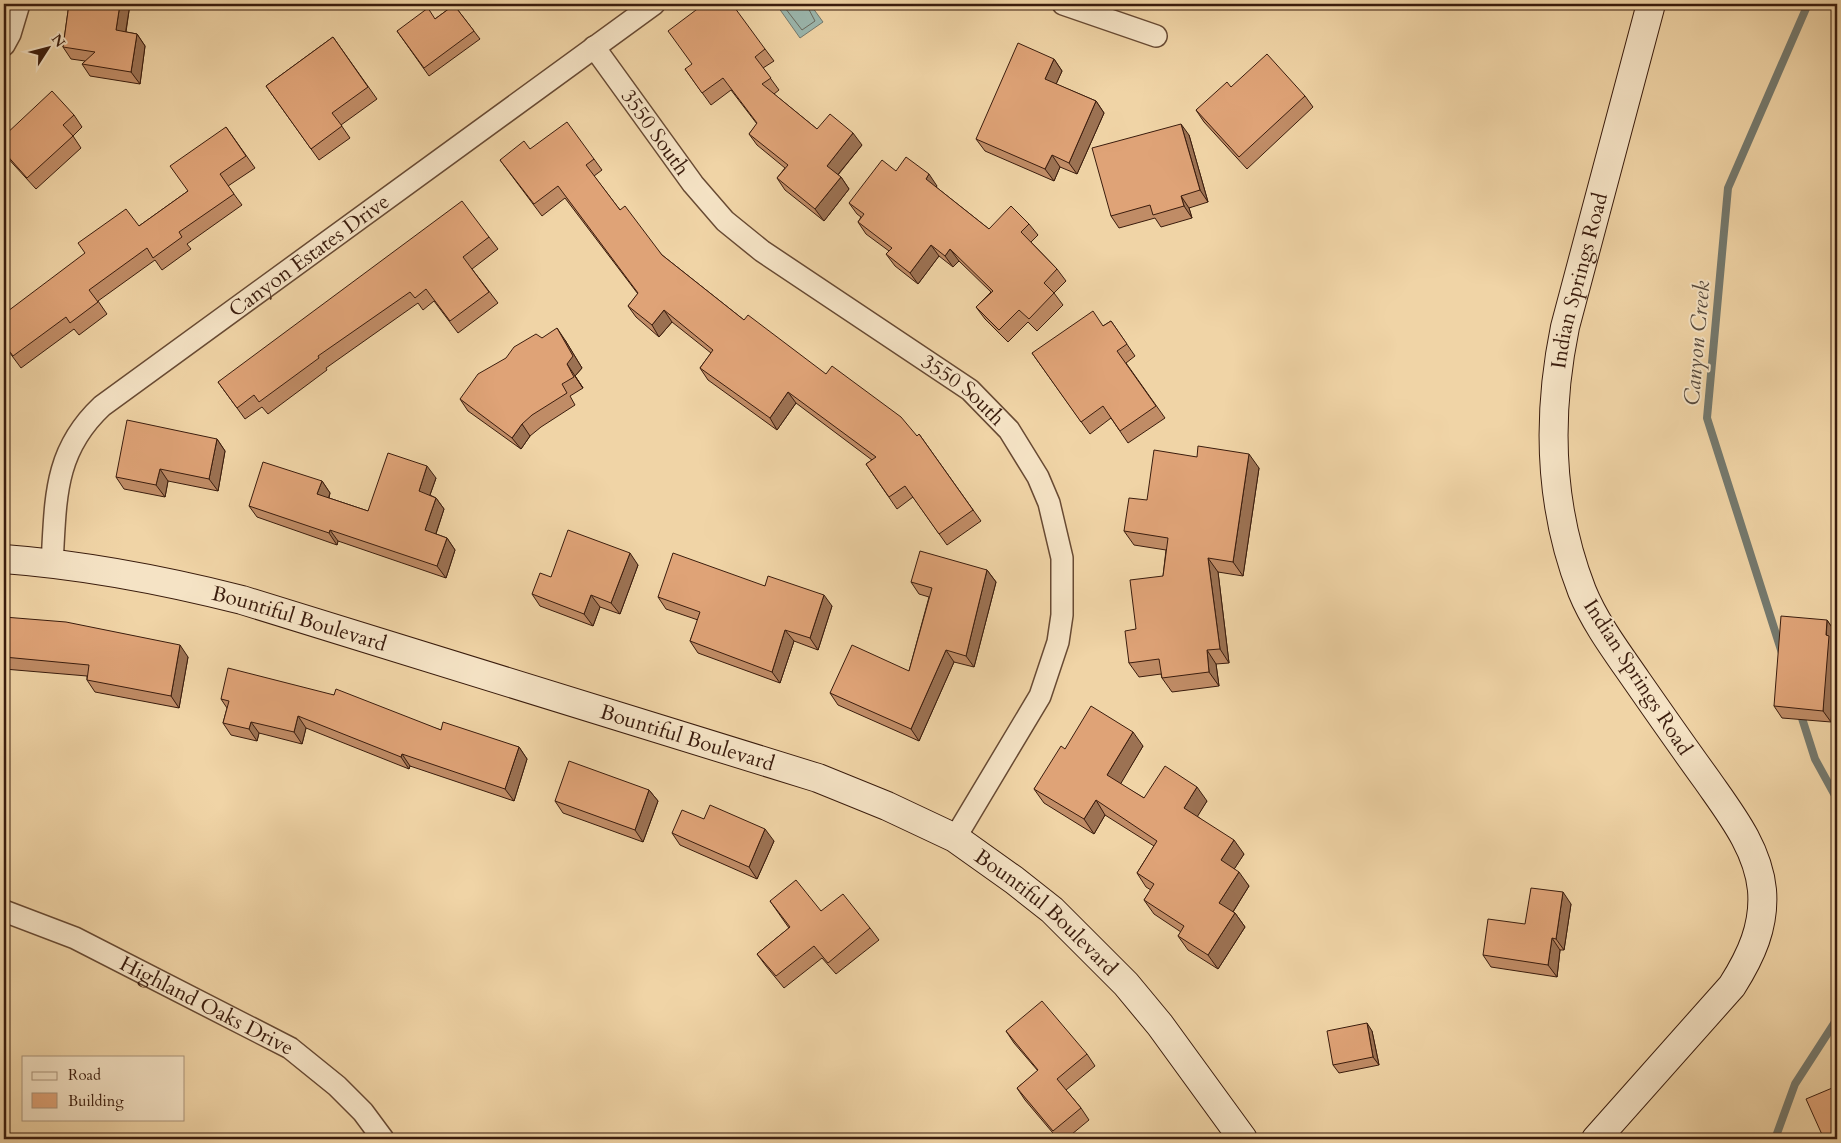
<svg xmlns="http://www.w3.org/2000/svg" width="1841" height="1143" font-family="Cardo,serif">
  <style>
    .water { fill: #9bb7ae; stroke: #74796e }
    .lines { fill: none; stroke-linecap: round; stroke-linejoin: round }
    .shore { stroke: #6a6a5e; stroke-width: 1 }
    .stream { stroke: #74796e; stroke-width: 8 }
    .street-casing { stroke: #684a33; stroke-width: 24 }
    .secondary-casing { stroke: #3a1c0d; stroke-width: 30 }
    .street { stroke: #f5e3c5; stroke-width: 21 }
    .secondary { stroke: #f5e3c5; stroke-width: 28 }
    .wall { fill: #c08c66; stroke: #3a1c0d }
    .shaded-wall { fill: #9c7253; stroke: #3a1c0d }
    .building { fill: #dfa377; stroke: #3a1c0d }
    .labels { text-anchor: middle; stroke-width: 4; stroke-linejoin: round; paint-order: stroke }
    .street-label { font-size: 21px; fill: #3a1c0d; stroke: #f5e3c5 }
    .water-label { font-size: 22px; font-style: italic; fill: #574a3d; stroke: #f5e3c5 }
  </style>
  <rect width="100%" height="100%" fill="#f0d4a6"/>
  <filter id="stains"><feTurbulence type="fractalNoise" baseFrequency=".004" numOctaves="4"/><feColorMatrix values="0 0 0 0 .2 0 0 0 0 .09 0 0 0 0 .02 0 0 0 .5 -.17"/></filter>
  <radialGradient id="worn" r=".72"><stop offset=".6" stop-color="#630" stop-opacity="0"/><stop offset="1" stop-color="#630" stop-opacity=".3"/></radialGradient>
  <!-- water -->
  <path class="water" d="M776,4H810L823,22L800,38Z"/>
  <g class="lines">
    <!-- shore -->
    <path class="shore" d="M782,4L802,30L815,21L806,4"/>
    <!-- stream -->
    <path class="stream" d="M1782,653L1707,418L1728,188L1808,4
      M1800,712L1815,759L1837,799
      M1775,1139L1795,1084L1837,1019"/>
    <defs>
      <g id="street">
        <path d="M1063,4L1156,36"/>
        <path d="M4,45L10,34L19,4"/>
        <path id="s1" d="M594,47L693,184L725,221L762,251L970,390L1009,430L1038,477L1049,503L1062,558V615L1058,642L1040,696L955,838"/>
        <path id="s2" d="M52,563C56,500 53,452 102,406L654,4"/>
        <path id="s3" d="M4,911L75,938L290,1048L337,1086L363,1112L383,1139"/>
      </g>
      <g id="secondary">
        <path id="s4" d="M4,559C85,565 163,580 242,600L818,778L887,806L955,838L1014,880L1052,910L1126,984L1160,1025L1243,1139"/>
        <path id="s5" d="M1596,1139L1732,986C1751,956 1765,926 1762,890C1758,848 1730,813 1707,780C1683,747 1660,714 1637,681C1617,652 1595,623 1582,591C1549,506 1547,415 1565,327L1651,4"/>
      </g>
    </defs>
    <!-- street casing -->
    <use href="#street" class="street-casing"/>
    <!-- secondary casing -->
    <use href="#secondary" class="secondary-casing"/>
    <!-- street -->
    <use href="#street" class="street"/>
    <!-- secondary -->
    <use href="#secondary" class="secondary"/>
  </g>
  <!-- wall -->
  <path class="wall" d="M69,4H130L126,32L137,34L145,46L140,84L90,76L82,64L85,61L71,59L63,47Z
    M454,5L480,39L429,76L397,31L435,19Z
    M333,37L377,99L341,125L350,138L319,160L266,86Z
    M765,49L774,61L763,68L779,90L774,94L817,129L862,145L838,175L841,177L849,189L824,221L785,190L777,178L785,168L757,145L749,134L757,124L731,90L711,105L685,69Z
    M1054,59L1062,71L1056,84L1096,101L1104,113L1077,174L1060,167L1054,181L985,151L976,139Z
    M1231,87L1305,96L1313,107L1247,169L1204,122L1196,110Z
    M74,115L82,127L73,136L81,148L36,189L4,154V136Z
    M226,127L255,168L228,186L242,205L187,244L191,249L162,270L155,260L98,301L107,314L79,335L74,329L21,368L4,345V314L139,226L188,191Z
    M1189,135L1208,202L1189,208L1192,218L1161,227L1155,218L1119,228L1111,216Z
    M530,149L594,159L602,170L594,176L620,210L662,255L744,320L917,436L919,434L981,521L947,545L913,497L897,509L866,464L872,460L796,403L777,430L708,380L700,368L711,353L672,322L659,337L636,317L628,306L638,294L565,198L542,216L500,160Z
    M896,171L937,186L936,187L989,229L1029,224L1038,235L1031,242L1057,269L1066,281L1054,293L1063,305L1037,331L1028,322L1008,342L985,319L976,307L991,292L959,261L953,267L939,256L918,284L895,266L886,254L889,251L866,234L858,222L861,217L857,214L849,203Z
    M489,237L498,249L472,269L498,303L458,333L434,301L423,310L418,303L326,368L327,370L268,414L262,407L245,419L218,382Z
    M1111,321L1135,356L1126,363L1165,418L1128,443L1111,418L1090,434L1032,353L1103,326Z
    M542,338L565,340L582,368L575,376L583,388L570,396L575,405L541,427L530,436L521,449L468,411L460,399Z
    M217,439L225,451L218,491L168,481L165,497L124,489L116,477Z
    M1259,468L1243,576L1218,572L1229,663L1216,664L1219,686L1172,692L1162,678L1161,674L1139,677L1129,663L1136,629L1163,576L1166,550L1134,545L1124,531L1147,500Z
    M436,478L430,495L436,498L444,509L436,534L447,538L455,550L446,578L338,541L337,545L257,517L249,506L322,481L330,493L329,498L368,511Z
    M638,565L620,614L600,607L593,626L540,606L532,594L551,577Z
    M987,570L996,582L974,667L954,662L919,741L838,705L830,693L909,671L929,597L919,594L911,582Z
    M765,586L832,606L818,650L794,641L780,683L698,653L690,641L698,620L666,609L658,597Z
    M4,617L188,657L179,708L95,692L87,680V676L4,669Z
    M1827,620L1835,632L1831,722L1782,718L1774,706Z
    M334,695L441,730L519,747L527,759L514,801L410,766L409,769L306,728L302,744L259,733L257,741L231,735L223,723L227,708L221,699Z
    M1143,746L1120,784L1144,798L1207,801L1197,816L1244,854L1234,869L1249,886L1233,912L1235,913L1245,927L1218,969L1188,950L1178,936L1181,932L1154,914L1144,900L1151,890L1146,887L1137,873L1154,846L1105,815L1094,834L1044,803L1034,789L1065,749Z
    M649,790L658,801L643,842L563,813L555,801Z
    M704,819L774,841L757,879L680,845L672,833Z
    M770,901L821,911L870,928L879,940L836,974L822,958L784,988L766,966L757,954L789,928Z
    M1571,904L1564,950H1560L1557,977L1491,967L1483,955Z
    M1006,1031L1087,1054L1095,1066L1066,1090L1081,1108L1089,1120L1066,1139H1058L1025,1100L1017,1088L1038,1071L1014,1043Z
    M1372,1031L1379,1065L1339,1073L1333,1065Z"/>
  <!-- shaded-wall -->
  <path class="shaded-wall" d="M120,4H130L124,42L116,30Z
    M137,34L145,46L140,84L131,72Z
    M1054,59L1062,71L1053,91L1045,79Z
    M1096,101L1104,113L1077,174L1069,163Z
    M1181,124L1189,135L1208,202L1200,190Z
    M853,133L862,145L835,178L827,166Z
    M1052,155L1060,167L1054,181L1045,169Z
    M929,174L937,186L934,191L926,179Z
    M841,177L849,189L824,221L815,209Z
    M1181,196L1189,208L1192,218L1184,206Z
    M931,245L939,256L918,284L910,273Z
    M950,249L959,261L953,267L945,256Z
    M664,310L672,322L659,337L652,325Z
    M557,328L565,340L582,368L575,376L583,388L567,364Z
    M4,371L5,373L4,384Z
    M788,392L796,403L777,430L770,418Z
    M522,424L530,436L521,449L512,438Z
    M217,439L225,451L218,491L209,479Z
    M1249,454L1259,468L1243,576L1233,562Z
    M427,466L436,478L427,503L419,491Z
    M160,469L168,481L165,497L156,485Z
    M322,481L330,493L326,506L317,494Z
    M436,498L444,509L433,542L425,530Z
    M330,530L338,541L337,545L329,533Z
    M447,538L455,550L446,578L437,566Z
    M630,553L638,565L620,614L611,603Z
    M1208,558L1218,572L1229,663L1220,649Z
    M987,570L996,582L974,667L966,656Z
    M591,595L600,607L593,626L584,614Z
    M824,595L832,606L818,650L810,638Z
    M1827,620L1835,632V643L1837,647L1831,722L1823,711Z
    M785,630L794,641L780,683L772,672Z
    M180,645L188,657L179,708L171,696Z
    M946,650L954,662L919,741L911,729Z
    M1207,650L1216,664L1219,686L1209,672Z
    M298,716L306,728L302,744L294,732Z
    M251,722L259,733L257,741L249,729Z
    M1133,732L1143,746L1117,790L1107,775Z
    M519,747L527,759L514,801L505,789Z
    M402,754L410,766L409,769L401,757Z
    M1197,787L1207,801L1194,822L1184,808Z
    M649,790L658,801L643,842L635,830Z
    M1096,800L1105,815L1094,834L1084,819Z
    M765,829L774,841L757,879L749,867Z
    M1234,840L1244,854L1231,874L1221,860Z
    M1239,872L1249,886L1229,918L1219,903Z
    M1563,892L1571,904L1564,950L1556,939Z
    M1235,913L1245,927L1218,969L1208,955Z
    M1552,938L1560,950L1557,977L1548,965Z
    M1367,1023L1372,1031L1379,1065L1373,1057Z"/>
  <!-- building -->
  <path class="building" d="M69,4H120L116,30L137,34L131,72L82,64L95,52L63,47Z
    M704,4H732L765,49L755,57L771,78L762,84L817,129L830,114L853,133L827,166L841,177L815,209L777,178L788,165L749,134L757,123L723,78L702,93L685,69L692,64L668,31Z
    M454,5L474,31L424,68L397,31L428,8L435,19Z
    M333,37L368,87L332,113L342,126L311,149L266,86Z
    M1018,43L1054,59L1045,79L1096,101L1069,163L1052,155L1045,169L976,139Z
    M1267,54L1305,96L1239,157L1196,110L1227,82L1231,87Z
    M52,91L74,115L63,125L73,136L27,178L4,152V136Z
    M567,122L594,159L586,165L620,210L625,206L662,255L744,320L748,315L826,374L832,366L901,417L917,436L919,434L973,510L939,534L905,486L889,497L866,464L876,457L788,392L770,418L700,368L713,350L664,310L652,325L628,306L638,293L558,186L534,204L500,160L524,141L530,149Z
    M1181,124L1200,190L1181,196L1184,206L1153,215L1150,205L1111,216L1092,148Z
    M226,127L246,156L220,174L234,194L179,232L182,237L153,258L147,248L89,290L98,302L70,323L66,317L13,356L4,344V314L85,253L78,243L126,209L139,226L188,191L170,166Z
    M906,157L929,174L926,179L989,229L1011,206L1029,224L1021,232L1057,269L1044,283L1054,293L1029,319L1019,310L999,330L976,307L993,291L950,249L945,256L931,245L910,273L886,254L892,248L858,222L864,214L849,203L882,160L896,171Z
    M462,201L489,237L463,257L489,292L450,321L426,289L415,298L410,292L318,356L319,358L259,402L254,395L237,408L218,382Z
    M1093,311L1103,326L1111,321L1127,344L1117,351L1156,406L1120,431L1103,406L1081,422L1032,353Z
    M557,328L573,356L567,364L574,377L562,384L567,393L532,415L522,424L512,438L460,399L478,374L506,358L514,347L536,334L542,338Z
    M127,420L217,439L209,479L160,469L156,485L116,477Z
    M1198,446L1249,454L1233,562L1208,558L1220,649L1207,650L1209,672L1162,678L1159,659L1129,663L1125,631L1136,629L1130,580L1163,576L1168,538L1124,531L1129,498L1147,500L1154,450L1197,457Z
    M388,453L427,466L419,491L436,498L425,530L447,538L437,566L330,530L329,533L249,506L263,462L322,481L317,494L368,511Z
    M568,530L630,553L611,603L591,595L584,614L532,594L540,573L551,577Z
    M920,551L987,570L966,656L946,650L911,729L830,693L852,645L909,671L932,588L911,582Z
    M673,553L765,586L768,576L824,595L810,638L785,630L772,672L690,641L700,612L658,597Z
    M1781,616L1827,620L1826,635L1829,636L1823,711L1774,706Z
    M4,617L66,622L180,645L171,696L87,680L89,665L4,657Z
    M228,668L334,695L336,689L441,730L443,722L519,747L505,789L402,754L401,757L298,716L294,732L251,722L249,729L223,723L229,701L221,699Z
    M1091,706L1133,732L1107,775L1144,798L1165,766L1197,787L1184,808L1234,840L1221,860L1239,872L1219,903L1235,913L1208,955L1178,936L1184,926L1144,900L1154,884L1137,873L1157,841L1096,800L1084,819L1034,789L1061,746L1065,749Z
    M569,761L649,790L635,830L555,801Z
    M710,805L765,829L749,867L672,833L682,810L704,819Z
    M796,880L821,911L843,894L870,928L828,963L814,946L776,976L757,954L790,927L770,901Z
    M1531,888L1563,892L1556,939L1552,938L1548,965L1483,955L1488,919L1525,924Z
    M1042,1001L1087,1054L1057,1079L1081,1108L1053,1131L1017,1088L1038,1070L1006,1031Z
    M1367,1023L1373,1057L1333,1065L1327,1031Z
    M1837,1086V1136L1830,1139H1824L1806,1099Z"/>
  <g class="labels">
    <!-- street labels -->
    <g class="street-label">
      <text dy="7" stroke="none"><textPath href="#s1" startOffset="105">3550 South</textPath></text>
      <text dy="7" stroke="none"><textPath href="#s2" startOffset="426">Canyon Estates Drive</textPath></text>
      <text dy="7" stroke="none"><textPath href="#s5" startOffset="975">Indian Springs Road</textPath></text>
      <text dy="7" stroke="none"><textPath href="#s1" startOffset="510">3550 South</textPath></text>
      <text dy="7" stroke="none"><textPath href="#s4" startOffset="302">Bountiful Boulevard</textPath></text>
      <text transform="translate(1638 677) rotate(57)" y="7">Indian Springs Road</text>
      <text dy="7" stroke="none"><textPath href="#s4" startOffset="708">Bountiful Boulevard</textPath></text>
      <text dy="7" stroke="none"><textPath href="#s4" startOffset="1112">Bountiful Boulevard</textPath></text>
      <text dy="7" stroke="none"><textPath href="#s3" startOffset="224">Highland Oaks Drive</textPath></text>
    </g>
    <!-- water labels -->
    <g class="water-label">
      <text transform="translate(1696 343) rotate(-85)" y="8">Canyon Creek</text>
    </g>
  </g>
  <!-- margin -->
  <rect width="1841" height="1143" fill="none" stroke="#f0d4a6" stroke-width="20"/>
  <rect x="5" y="5" width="1831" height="1133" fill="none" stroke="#3a1c0d" stroke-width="2.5"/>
  <rect x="10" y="10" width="1821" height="1123" fill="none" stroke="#3a1c0d"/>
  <!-- legend -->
  <rect x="22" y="1056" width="162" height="65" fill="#f5e3c5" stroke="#aa937b"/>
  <rect x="32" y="1072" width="25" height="8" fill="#f5e3c5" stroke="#aa937b"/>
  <text x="68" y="1080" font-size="15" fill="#3a1c0d">Road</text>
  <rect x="32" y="1093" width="25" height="15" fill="#dfa377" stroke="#aa937b"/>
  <text x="68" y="1106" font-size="15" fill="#3a1c0d">Building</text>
  <!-- north arrow -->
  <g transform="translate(48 48) rotate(54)" stroke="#f5e3c5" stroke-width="4" paint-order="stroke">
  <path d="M0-4L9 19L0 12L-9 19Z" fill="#3a1c0d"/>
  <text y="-8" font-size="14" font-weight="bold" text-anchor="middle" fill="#3a1c0d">N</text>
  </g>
  <rect width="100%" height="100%" filter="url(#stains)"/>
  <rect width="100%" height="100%" fill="url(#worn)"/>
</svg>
